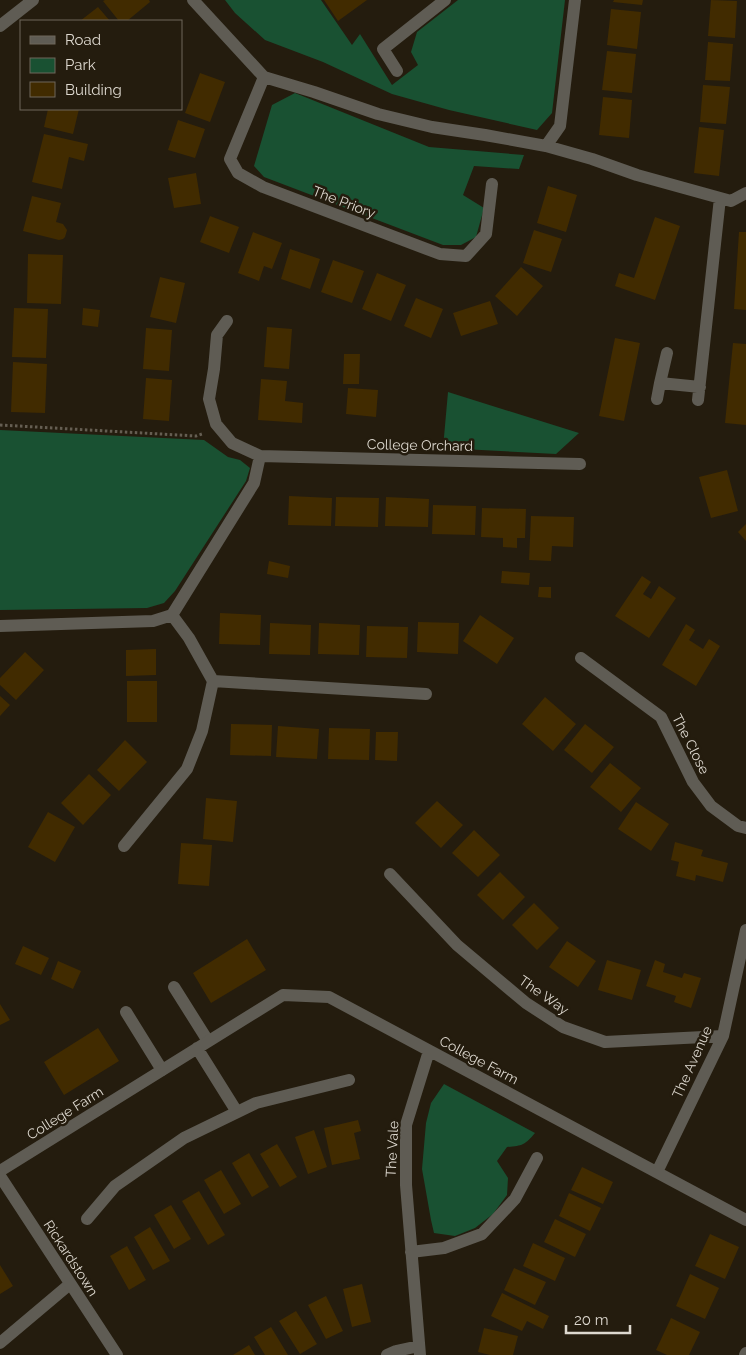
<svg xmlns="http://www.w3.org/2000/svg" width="746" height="1355" font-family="Raleway,sans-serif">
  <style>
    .green { fill: #195132 }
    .building { fill: #412b00 }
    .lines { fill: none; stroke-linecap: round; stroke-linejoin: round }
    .path { stroke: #655e52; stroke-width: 3; stroke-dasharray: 2.5 2.5; stroke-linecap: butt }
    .service { stroke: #5f5c54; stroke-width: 12 }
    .minor { stroke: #5f5c54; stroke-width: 12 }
    .tertiary { stroke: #5f5c54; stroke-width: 12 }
    .labels { text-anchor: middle; stroke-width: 5; stroke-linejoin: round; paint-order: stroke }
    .street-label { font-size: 14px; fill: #ddd8cf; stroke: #241c0e }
  </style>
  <rect width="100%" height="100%" fill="#241c0e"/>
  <!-- green -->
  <path class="green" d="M225,0H321L352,45L360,34L392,85L418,65L411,52L417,32L458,0H565L552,113L537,130L449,110L392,94L323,62L265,40L235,13Z
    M295,93L429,147L524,155L519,169L474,166L463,195L484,208L476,237L461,245H443L264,177L254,166L272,105Z
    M448,392L579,433L556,454L443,448Z
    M0,430L204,440L228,457L240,460L250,468L246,481L175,591L164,603L147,608L0,610Z
    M444,1084L535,1133C525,1145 522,1146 507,1147L497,1161L508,1178L507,1195L493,1214L475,1228L455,1236L434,1233L431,1220L422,1169L426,1123L431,1103Z"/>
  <!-- building -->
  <path class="building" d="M105,0H149L150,2L127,21H119L103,1Z
    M324,0H367L338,21Z
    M614,0H643L642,5L613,2Z
    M711,0L737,1L735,38L708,36Z
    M98,7L110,21H80Z
    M611,9L641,12L637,49L607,45Z
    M708,42L733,44L730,81L705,80Z
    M607,51L636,54L632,93L602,90Z
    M200,73L225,82L210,122L185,113Z
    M703,85L730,87L726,124L700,122Z
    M603,97L632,100L629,138L599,135Z
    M48,109H79L73,134L44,127Z
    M178,120L205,129L195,158L168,150Z
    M699,127L724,130L719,176L694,173Z
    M44,134L88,144L84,161L69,157L62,189L32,182Z
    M196,173L201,204L174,208L168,178Z
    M548,186L577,195L566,232L537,223Z
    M32,196L61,203L56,222L63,224L67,230L65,237L63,239L59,240L23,231Z
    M210,216L239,227L229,253L200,242Z
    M655,217L680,226L655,300L615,286L619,273L634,278Z
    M534,230L562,239L551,272L523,263Z
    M253,232L282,243L272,269L264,266L259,281L238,273Z
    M739,232H746V310L734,309Z
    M290,249L320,259L310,289L281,279Z
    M28,254L63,255L61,304L27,303Z
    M333,260L364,271L352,303L321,292Z
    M521,267L543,286L517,316L495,296Z
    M377,273L406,285L391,321L362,309Z
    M160,277L185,283L176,323L150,317Z
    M416,298L443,309L431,338L404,326Z
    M490,301L498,324L461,336L453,313Z
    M14,308L48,309L46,358L12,357Z
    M83,308L100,310L98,327L82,325Z
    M267,327L292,329L289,369L264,367Z
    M146,328L172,330L169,371L143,369Z
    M615,338L640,343L624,421L599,416Z
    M733,343L746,344V425L725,423Z
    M344,354H360L359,384H343Z
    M13,362L47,364L45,413L11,412Z
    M146,378L172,380L169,421L143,419Z
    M261,379L287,381L285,401L303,403L302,423L258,420Z
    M348,388L378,390L376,417L346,414Z
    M727,470L738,511L711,518L699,477Z
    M289,496L332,498L331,526L288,525Z
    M336,497L379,498L378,527L335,526Z
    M386,497L429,499L428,527L385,526Z
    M433,505L476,506L475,535L432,534Z
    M482,508L526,509L525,538H517V548L503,547V538L481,537Z
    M531,516L574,517L573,547L552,546L551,561L529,560Z
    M746,524V541L738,532Z
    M269,561L290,566L288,578L267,574Z
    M502,571L530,573L529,585L501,583Z
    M642,576L651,582L643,594L651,599L659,586L676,598L649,638L615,616Z
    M539,587H551V598L538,597Z
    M220,613L261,615L260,645L219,644Z
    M480,615L514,638L497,664L463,641Z
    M418,622L459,623L458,654L417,652Z
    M270,623L311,625L310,655L269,654Z
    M319,623L360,625L359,655L318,654Z
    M686,624L695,630L689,640L703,649L709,639L720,646L696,686L662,665Z
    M367,626L408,627L407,658L366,657Z
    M156,649V675L126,676V650Z
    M25,652L44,670L16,700L0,685V678Z
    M127,681H157V722H127Z
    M0,696L10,705L0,716Z
    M545,697L576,724L553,751L522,724Z
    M231,724L272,725L271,756L230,755Z
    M585,724L614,747L592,773L564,750Z
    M278,726L319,729L317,759L276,757Z
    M329,728L370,729L369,760L328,759Z
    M376,732H398L397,761L375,760Z
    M125,740L147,762L119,791L97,770Z
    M610,763L641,788L621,812L590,787Z
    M89,774L111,795L83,825L61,803Z
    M206,798L237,801L233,842L203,839Z
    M437,801L463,825L441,848L415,823Z
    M636,802L669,824L651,851L618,829Z
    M48,812L75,827L55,862L28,847Z
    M474,830L500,855L478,877L452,853Z
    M675,842L703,850L701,856L728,863L723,882L696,875L695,881L676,876L679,862L671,860Z
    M181,843L212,845L209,886L178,884Z
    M500,872L525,897L503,920L477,895Z
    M534,903L559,928L537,950L512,925Z
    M247,939L266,970L211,1003L193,973Z
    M567,941L596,961L578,987L549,967Z
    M23,946L49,958L41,975L15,964Z
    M607,960L641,970L632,1000L598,990Z
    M655,960L665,964L663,972L682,978L684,973L701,978L691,1008L674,1002L676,996L646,986Z
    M58,961L81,971L73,989L51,979Z
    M0,1004L10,1020L0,1025Z
    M98,1028L119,1061L64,1095L44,1062Z
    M358,1120L361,1131L354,1133L360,1159L332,1165L324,1128Z
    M314,1130L327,1167L308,1174L295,1137Z
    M277,1144L297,1177L280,1187L260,1154Z
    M249,1153L269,1187L252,1197L232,1163Z
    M582,1167L613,1182L603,1204L571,1190Z
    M221,1170L241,1204L224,1214L204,1180Z
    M199,1191L225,1235L208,1245L182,1201Z
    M569,1193L601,1208L590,1231L559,1216Z
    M171,1205L191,1239L174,1249L154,1215Z
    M555,1219L586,1234L575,1257L544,1242Z
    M150,1227L170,1261L153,1270L134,1237Z
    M710,1234L739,1247L725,1279L695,1266Z
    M533,1243L565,1258L555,1281L523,1266Z
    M127,1246L146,1280L129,1290L110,1256Z
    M0,1265L13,1286L0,1294Z
    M514,1268L546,1282L535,1305L504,1290Z
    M690,1274L719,1288L705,1319L676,1306Z
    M362,1284L371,1322L352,1327L343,1289Z
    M502,1293L549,1316L543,1329L527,1321L522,1331L491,1316Z
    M326,1296L343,1331L326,1339L308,1305Z
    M296,1311L317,1344L300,1354L279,1321Z
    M671,1318L700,1332L689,1355H667L656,1350Z
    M271,1327L288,1355H265L254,1337Z
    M484,1328L518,1336L513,1355H490L478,1352Z
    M249,1345L255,1355H233Z"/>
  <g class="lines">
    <!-- path -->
    <path class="path" d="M0,425L196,436L202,434"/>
    <!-- service -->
    <path class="service" d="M174,987L208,1041
      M126,1012L162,1070"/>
    <!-- minor -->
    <path class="minor" d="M193,0L264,77L314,92L378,114L432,127L485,135L546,146L592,159L637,175L731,201L746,193
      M0,26L33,0
      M397,71L383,49L445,0
      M264,77L230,159L238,173L263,187L440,254L466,256L486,234L492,184
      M546,146L560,126L575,0
      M227,321L217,335L214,369L209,399L216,424L232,443L260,456L580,464
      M667,353L660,383L700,387
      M657,399L660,383
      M698,400L720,198
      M172,615L254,483L260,456
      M0,626L153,621L172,615L189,638L213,681L202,731L187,769L124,846
      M581,658L661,717L693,782L711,806L738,826L746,828
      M213,681L426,694
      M390,874L457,945L526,1003L563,1027L605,1042L723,1036
      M197,1048L237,1112
      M0,1171L283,995L329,997L746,1220
      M657,1172L723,1036L746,930
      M87,1219L115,1186L184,1138L256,1103L349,1080
      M411,1252L444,1248L482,1234L515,1199L537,1158
      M0,1343L70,1284
      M387,1355L396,1351L419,1346
      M420,1355L406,1185V1125L429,1051
      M745,1355L746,1353"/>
    <!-- tertiary -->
    <path class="tertiary" d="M0,1176L117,1355"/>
  </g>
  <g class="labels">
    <!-- street labels -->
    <g class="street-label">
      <text transform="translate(344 202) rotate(21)" y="5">The Priory</text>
      <text transform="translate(420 445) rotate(1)" y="5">College Orchard</text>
      <text transform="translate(691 744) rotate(63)" y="5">The Close</text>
      <text transform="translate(544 995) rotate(35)" y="5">The Way</text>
      <text transform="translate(479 1060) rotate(28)" y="5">College Farm</text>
      <text transform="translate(692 1062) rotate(-66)" y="5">The Avenue</text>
      <text transform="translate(65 1113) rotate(-32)" y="5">College Farm</text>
      <text transform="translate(392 1149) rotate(-87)" y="5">The Vale</text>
      <text transform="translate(71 1258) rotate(57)" y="5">Rickardstown</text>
    </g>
  </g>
  <!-- legend -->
  <rect x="20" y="20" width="162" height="90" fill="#241c0e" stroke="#6e675b"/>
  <rect x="30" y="36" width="25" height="8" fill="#5f5c54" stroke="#6e675b"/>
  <text x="65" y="45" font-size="15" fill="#ddd8cf">Road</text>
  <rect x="30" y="58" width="25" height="15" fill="#195132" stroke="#6e675b"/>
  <text x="65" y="70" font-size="15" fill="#ddd8cf">Park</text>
  <rect x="30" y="82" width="25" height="15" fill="#412b00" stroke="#6e675b"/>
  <text x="65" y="95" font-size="15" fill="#ddd8cf">Building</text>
  <!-- scale -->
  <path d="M566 1325v8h64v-8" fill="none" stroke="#ddd8cf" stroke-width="2.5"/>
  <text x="574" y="1325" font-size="15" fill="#ddd8cf" stroke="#241c0e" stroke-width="4" paint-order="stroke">20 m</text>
</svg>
